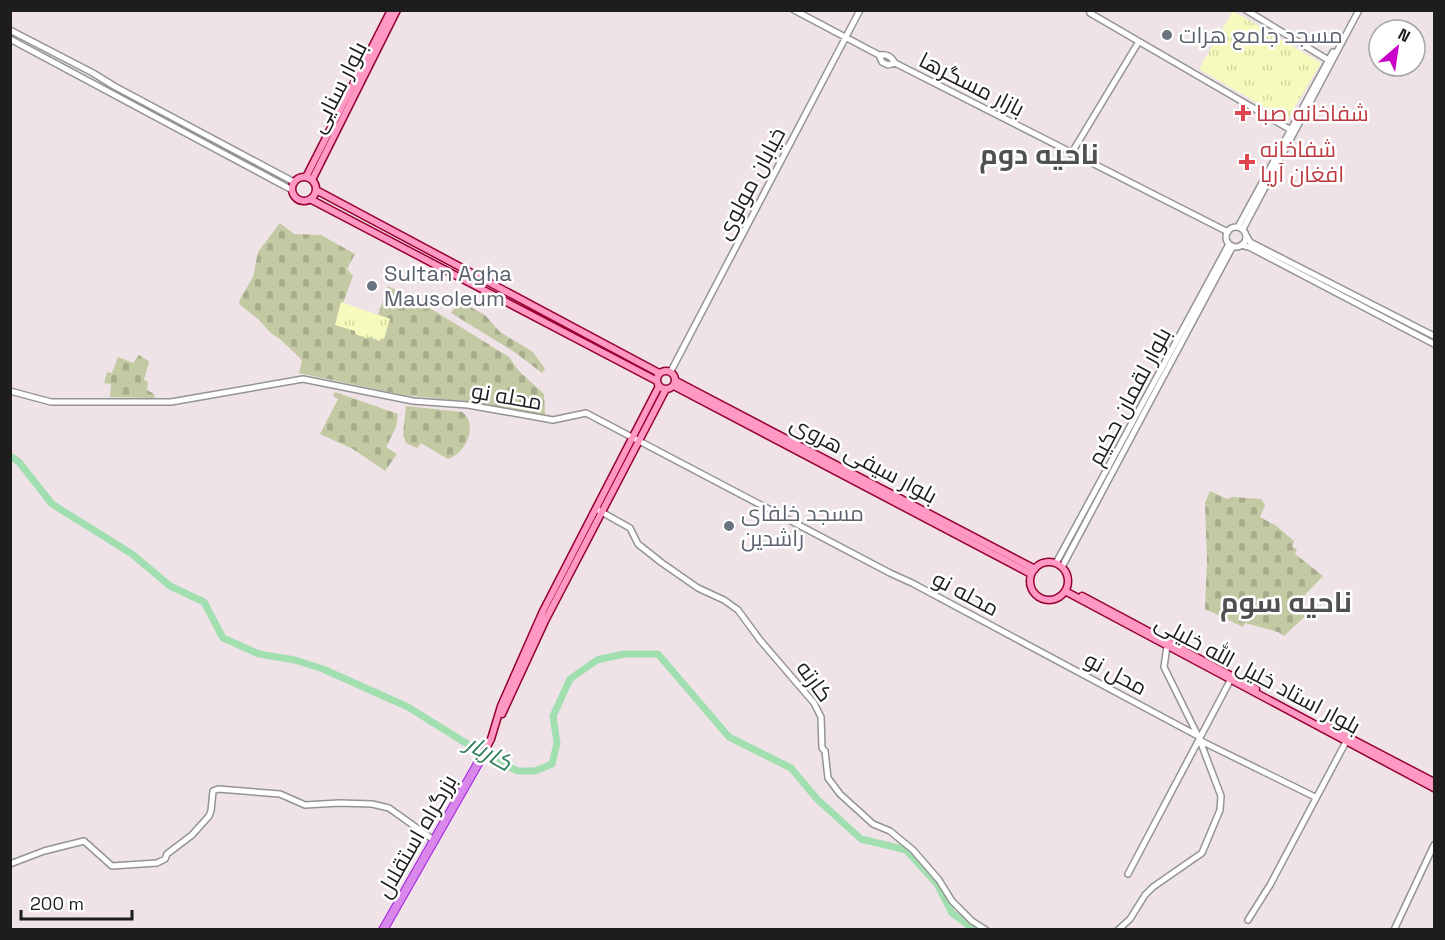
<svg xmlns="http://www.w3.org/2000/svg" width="1445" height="940" font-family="'Space Grotesk',Cairo,sans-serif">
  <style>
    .cemetery { fill: url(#cemetery-stones) }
    .park { fill: url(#park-tufts) }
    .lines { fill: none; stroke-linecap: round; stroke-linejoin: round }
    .river { stroke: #a1dfb0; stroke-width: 7 }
    .minor-casing { stroke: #949494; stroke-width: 8 }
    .major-casing { stroke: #970030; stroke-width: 9 }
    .highway-casing { stroke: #a01de0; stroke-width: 10 }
    .minor { stroke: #fff; stroke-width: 5 }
    .major { stroke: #ff98c3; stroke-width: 6 }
    .highway { stroke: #d987ea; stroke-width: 8 }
    .worship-dot { fill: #6b7280; stroke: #fff; stroke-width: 2 }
    .health-dot { fill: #e0444e; stroke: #fff; stroke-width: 2 }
    .labels { text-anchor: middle; stroke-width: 5; stroke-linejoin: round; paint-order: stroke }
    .worship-label { font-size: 22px; fill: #5b616d; stroke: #fff; text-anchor: start }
    .street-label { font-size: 22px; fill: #1d1d1d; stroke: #fff }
    .health-label { font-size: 22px; fill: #be3a42; stroke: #fff; text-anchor: start }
    .water-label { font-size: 24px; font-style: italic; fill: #36815d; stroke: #fff }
    .district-label { font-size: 28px; font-weight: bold; fill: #505050; stroke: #fff }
  </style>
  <defs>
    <pattern id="cemetery-stones" width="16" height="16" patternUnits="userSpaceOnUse" patternTransform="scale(1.5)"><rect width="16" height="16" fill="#c3c9a3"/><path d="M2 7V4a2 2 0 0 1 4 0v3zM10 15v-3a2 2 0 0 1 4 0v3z" fill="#a7ac8c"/></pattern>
    <pattern id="park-tufts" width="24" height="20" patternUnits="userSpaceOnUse" patternTransform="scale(1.5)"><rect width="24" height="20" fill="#f6fbbd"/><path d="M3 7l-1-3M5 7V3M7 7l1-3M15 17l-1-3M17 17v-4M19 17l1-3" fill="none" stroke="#d2d7a2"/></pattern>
  </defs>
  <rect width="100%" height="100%" fill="#efe3e7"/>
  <!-- cemetery -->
  <path class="cemetery" d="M280,223L294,234L321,235L355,254L347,269L353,276L343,303H342C352,325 353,336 381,338L390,319L378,315L388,286L433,310L509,357L518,370L544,394L545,415L472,402L403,395L299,373L302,360L280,339L272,334L258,319L240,305L239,301L253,277L258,252Z
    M459,301L485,315L500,332L533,352L545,369L542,373L516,353L451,313Z
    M139,355L149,361L144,380L148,382L147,390L154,394L155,398L110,397L111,384L104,383L107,372L112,373L118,357L133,363Z
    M335,392L398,414L396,427L386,447L397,454L385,471L353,449L320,434L338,399L333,396Z
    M406,406L462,412C475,421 470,441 460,451C457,455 452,457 448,459L421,443L417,448L406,443L403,435Z
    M1210,491L1227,499L1232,497L1261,499L1265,505L1260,517L1275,525L1294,541L1292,547L1297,549L1295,554L1323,576L1299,601L1312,610L1284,636L1278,632L1245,623L1243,627L1205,609L1207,559L1205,503Z"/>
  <!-- park -->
  <path class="park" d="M1233,11L1321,63L1287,120L1199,69Z
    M341,302L390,319L384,339L381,338L380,341L369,337L368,339L355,334V331L335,325Z"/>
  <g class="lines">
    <!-- river -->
    <path class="river" d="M10,456L19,462L52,504L132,554L170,586L204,602L223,638L259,654L295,660L323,669L408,707L493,760L518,771H535L552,764L557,743L553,716L570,679L597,660L624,654H658L729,737L791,768L817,799L861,839L906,850L937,884L952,913L975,930"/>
    <defs>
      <path id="minor" d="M794,10L879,55C887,54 891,56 895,63L1228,232
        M1092,10L1090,13L1291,130
        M1246,10L1330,61
        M10,30L93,73L114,86L294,182
        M10,39L292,190
        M879,55L882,62L888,65L895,63
        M1071,154L1138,43
        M1238,227L1333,52
        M1226 237a10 10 0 1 1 20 0a10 10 0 1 1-20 0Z
        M1243,229L1359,10
        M1246,235L1250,242L1434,336
        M1241,245L1249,247L1434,344
        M671,371L860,10
        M10,391L51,402H171L303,379L413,401L468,405L553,420L586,413L890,573L912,583L1198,736
        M598,510L630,528L638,544L662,563L698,588L724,600L738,610L760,640L814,703L821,717L822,748L825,751L828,778L840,794L873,824L890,831L913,850L939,880L952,901L972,921L986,930
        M1056,563L1229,244
        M1062,567L1233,246
        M1199,740L1315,797
        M10,864L44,851L84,841L112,866L157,863L165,859L167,854L192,835L209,816L211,811L213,791L218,789L280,794L305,805L339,803L372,804L389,808L435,841
        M1128,874L1232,677
        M1248,920L1270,885L1348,738
        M1118,930L1130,919L1145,895L1153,887L1202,853L1220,810L1221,796L1199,738L1164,667L1167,646
        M1394,930L1434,845"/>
      <path id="major" d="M306,177L391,10
        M292 189a12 12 0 1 1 24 0a12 12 0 1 1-24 0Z
        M312,180L397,10
        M316,190L659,373
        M310,199L657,381
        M657 380a9 9 0 1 1 18 0a9 9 0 1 1-18 0Z
        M676,381L1035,569
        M674,386L1031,574
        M1030 581a19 19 0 1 1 38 0a19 19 0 1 1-38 0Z
        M1065,591L1434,788
        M1082,596L1256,689
        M502,714L545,621L666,389
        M1321,723L1434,782
        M480,760L491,739L501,706L543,611L659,386"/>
      <path id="highway" d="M383,930L480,760"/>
    </defs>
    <!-- minor casing -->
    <use href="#minor" class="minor-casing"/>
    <!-- major casing -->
    <use href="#major" class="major-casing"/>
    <!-- highway casing -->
    <use href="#highway" class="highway-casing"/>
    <!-- minor -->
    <use href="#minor" class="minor"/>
    <!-- major -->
    <use href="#major" class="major"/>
    <!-- highway -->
    <use href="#highway" class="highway"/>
  </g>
  <!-- markers -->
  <g class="worship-dot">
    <circle cx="1167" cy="35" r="6"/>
    <circle cx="372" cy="286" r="6"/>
    <circle cx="729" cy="526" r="6"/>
  </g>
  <g class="health-dot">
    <path d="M1240 104h6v6h6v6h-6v6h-6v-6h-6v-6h6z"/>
    <path d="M1244 153h6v6h6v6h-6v6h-6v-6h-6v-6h6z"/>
  </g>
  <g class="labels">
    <!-- worship labels -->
    <g class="worship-label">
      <text x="1179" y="43">مسجد جامع هرات</text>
      <text x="384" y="281">Sultan Agha<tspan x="384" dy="25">Mausoleum</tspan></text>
      <text x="741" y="521">مسجد خلفای<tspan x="741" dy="25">راشدین</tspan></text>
    </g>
    <!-- street labels -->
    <g class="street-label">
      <text transform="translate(972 84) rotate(27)" y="8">بازار مسگرها</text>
      <text transform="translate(338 87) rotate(-63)" y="8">بلوار سنایی</text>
      <text transform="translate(750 183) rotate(-62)" y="8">خیابان مولوی</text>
      <text transform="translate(507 396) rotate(10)" y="8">محله نو</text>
      <text transform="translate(1129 396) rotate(-62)" y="8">بلوار لقمان حکیم</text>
      <text transform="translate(864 459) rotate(28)" y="8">بلوار سیفی هروی</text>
      <text transform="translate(966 593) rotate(28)" y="8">محله نو</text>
      <text transform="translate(1116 673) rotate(28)" y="8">محل نو</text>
      <text transform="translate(1258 674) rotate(28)" y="8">بلوار استاد خلیل الله خلیلی</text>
      <text transform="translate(815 681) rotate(54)" y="8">کارته</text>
      <text transform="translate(416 836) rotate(-60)" y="8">بزرگراه استقلال</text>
    </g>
    <!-- health labels -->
    <g class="health-label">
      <text x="1256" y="121">شفاخانه صبا</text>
      <text x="1260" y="157">شفاخانه<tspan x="1260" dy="25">افغان آریا</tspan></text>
    </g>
    <!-- water labels -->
    <g class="water-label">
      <text transform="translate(489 753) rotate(29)" y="8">کاربار</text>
    </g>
    <!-- district labels -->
    <g class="district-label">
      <text x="1039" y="164">ناحیه دوم</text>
      <text x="1286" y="612">ناحیه سوم</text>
    </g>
  </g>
  <!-- border -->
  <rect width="1445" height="940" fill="none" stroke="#1d1d1d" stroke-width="24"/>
  <!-- north arrow -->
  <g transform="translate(1397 48) rotate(29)"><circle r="28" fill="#ffffff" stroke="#a5a5a5" stroke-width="1.5"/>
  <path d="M0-4.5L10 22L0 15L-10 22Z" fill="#cb00c8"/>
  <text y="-9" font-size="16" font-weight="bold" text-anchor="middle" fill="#1d1d1d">N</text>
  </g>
  <!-- scale -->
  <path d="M21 910v9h111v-9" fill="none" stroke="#1d1d1d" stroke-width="3"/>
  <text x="30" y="910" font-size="18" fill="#1d1d1d" stroke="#ffffff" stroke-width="4.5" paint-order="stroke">200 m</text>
</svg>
